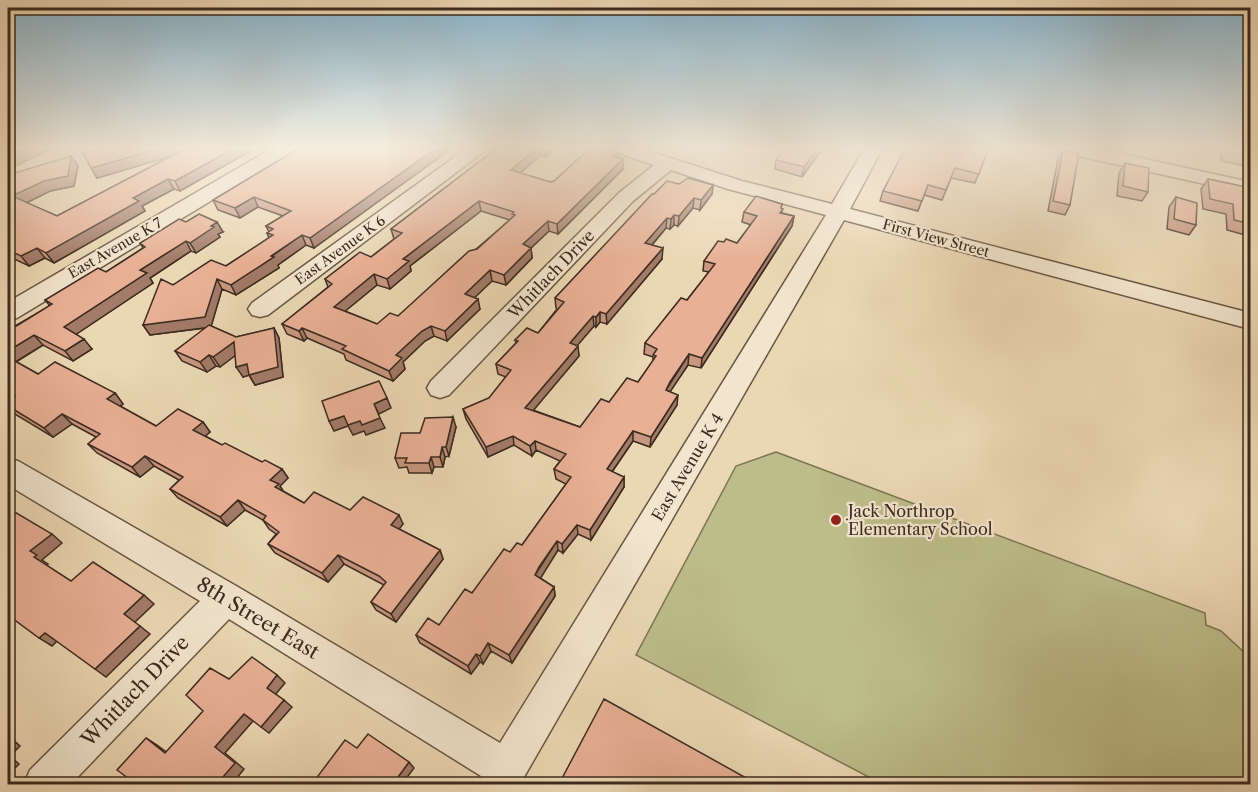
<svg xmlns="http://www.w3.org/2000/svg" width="1258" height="792" font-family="'Libre Caslon Text',serif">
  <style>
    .green { fill: #bdbd89; stroke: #7c7454; stroke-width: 1.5 }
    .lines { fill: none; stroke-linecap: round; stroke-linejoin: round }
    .minor-casing { stroke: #685644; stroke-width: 3 }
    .minor { fill: #f2e5ce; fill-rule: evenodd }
    .wall { fill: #c89781; stroke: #3c2b1f; stroke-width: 1.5; fill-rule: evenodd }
    .shaded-wall { fill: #a27b69; stroke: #3c2b1f; stroke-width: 1.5 }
    .building { fill: #e8b096; stroke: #3c2b1f; stroke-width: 1.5; fill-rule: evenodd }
    .poi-dot { fill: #8f2418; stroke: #f2e5ce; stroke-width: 2 }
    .labels { text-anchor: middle; stroke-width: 4.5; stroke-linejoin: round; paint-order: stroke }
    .far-street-label { font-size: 14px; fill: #3c2b1f; stroke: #f2e5ce }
    .street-label { font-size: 16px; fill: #3c2b1f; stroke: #f2e5ce }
    .poi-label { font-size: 16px; fill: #3c2b1f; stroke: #f2e5ce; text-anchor: start }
    .near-street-label { font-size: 20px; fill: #3c2b1f; stroke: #f2e5ce }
  </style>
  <rect width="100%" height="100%" fill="#ebd7b4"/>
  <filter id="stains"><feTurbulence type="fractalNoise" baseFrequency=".00333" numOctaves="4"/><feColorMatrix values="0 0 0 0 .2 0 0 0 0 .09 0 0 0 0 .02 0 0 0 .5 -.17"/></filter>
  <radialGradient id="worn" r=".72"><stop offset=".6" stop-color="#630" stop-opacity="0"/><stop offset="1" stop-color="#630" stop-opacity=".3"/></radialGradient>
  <!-- green -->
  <path class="green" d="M776,452L1205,613L1206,625L1221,631L1247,655L1250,719V784H882L636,655L736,466Z"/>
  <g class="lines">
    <defs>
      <path id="minor" d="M271,149H293L290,153L17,318L8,320V302Z
        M466,149H487L268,315L260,317L252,315L248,309L252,303Z
        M615,149H642L742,181L832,204L864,149H882L850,209L1250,313V329L844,220L520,784H478L481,776L229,619L71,784H24L30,770L200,601L8,485V458L18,461L238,587L500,743L826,215L728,189L671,170L633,201L449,395L440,398L431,395L427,388L431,381L619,193L654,165L618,153Z
        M1065,149H1099L1250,182V194L1074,155L1068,153Z"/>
    </defs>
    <!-- minor casing -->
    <use href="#minor" class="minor-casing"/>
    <!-- minor -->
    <use href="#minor" class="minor"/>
  </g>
  <!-- wall -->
  <path class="wall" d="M254,149L180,191L174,189L142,206L145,211L54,263L45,258L29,266L12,258L8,253V181L71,156L78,166L74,186L50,191L26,203L57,216L171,156L97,178L83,153Z
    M298,149L314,248L306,245L278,265L279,268L236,295L222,289L211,326L236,337L274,328L279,338L283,377L255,385L249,375L243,377L235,355L220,367L216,366L207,372L182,361L175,351L206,328L150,335L143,325L173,285L226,266L269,238L267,233L269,232L266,226L283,216L258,207L240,218L218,210L213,200Z
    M496,149H554L545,157L541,155L520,173L550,182L554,181L619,158L623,169L558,234L549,231L531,248L532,258L506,285L492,281L474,297L480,309L447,341L434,336L425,341L403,362L405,369L393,381L346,360L344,354L307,338L304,341L287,334L282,324L328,287L325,279L371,257L394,239L391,229ZM481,211L510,220L398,316L377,324L345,311L377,285L390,289L411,271L410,266Z
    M822,149L802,177L775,169L776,160Z
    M988,149L975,183L951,178L942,200L924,195L918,211L880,201L883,191Z
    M1221,149H1251V167L1221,161Z
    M1063,150L1070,205L1065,215L1048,211L1058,159Z
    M1125,163L1148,192L1142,201L1117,196L1119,173Z
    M1208,179L1251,188V227L1245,235L1227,230L1226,214L1203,209L1201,189Z
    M679,184L713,185L712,194L700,210L693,208L678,226L674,225L670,229L666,228L652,245L662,259L607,324L600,322L596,327L594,326L577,345L579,356L533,410L580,427L609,402L638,382L653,361V357L644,354L645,343L687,300L709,272L703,271L704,261L724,242L737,243L751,225L742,222L744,212L782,204L781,208L782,213L794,216L792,226L701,368L688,365L670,391L677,405L650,447L633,441L612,472L624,477V487L591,540L578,534L563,553L558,550L541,576L540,578L554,587L555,596L512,663L491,651L483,664L480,662L471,674L420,643L416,635L439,625L472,593L510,552L522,545L566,484L556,479L554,469L560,461L536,450L532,456L514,445L488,457L466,419L463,409L489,398L506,377L498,374L496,364L516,343L515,340L538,333L557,309L556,308L555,298L654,194Z
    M1176,197L1196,225L1189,235L1167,229L1169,207Z
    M186,222L223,232L218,234L220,237L196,253L191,251L150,278L153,283L76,334L92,349L73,361L43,345L16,362L38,374L115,393L123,404L120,406L156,426L203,422L210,432L205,436L222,445L262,462L282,469L288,478L280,486L283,491L304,503L350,510L403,524L399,529L440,550L443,559L396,622L376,610L371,602L384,585L344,564L328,582L275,553L268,544L276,534L269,529L263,520L245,510L227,526L178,498L170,489L179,480L154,466L140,477L97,453L88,444L96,437L72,424L53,437L13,413L8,408V400L11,398L8,397V330L50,306L45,300L106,272L143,248L140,243Z
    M456,427L449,456L445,457L443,467H434L432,473H409L407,467L399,468L395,458L420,433Z"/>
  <!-- shaded-wall -->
  <path class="shaded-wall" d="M24,149H50L49,150L11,168L8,162V157Z
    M158,149H184L185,152L97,178L91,168Z
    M233,149H254L180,191L175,181Z
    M435,149H451L314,248L310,238Z
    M536,149H540L541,155L512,180L511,170Z
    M544,149H554L545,157Z
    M818,149H822L802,177L804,167Z
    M618,152L619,161L613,157Z
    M71,156L78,166L74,186L50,191L20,206L12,196Z
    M623,159V169L558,234L557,224Z
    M168,179L174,189L142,206L145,211L54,263L46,253L133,198Z
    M713,185L712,194L700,210L701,200Z
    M254,197L258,207L240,218L235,208Z
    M694,198L693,208L678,226L679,216Z
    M479,201L481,211L410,266L411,271L390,289L387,279L403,259Z
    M674,215V225L670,229L671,219Z
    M794,216L792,226L701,368L702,358Z
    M667,218L666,228L645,253V243Z
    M548,221L549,231L531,248L532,258L506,285L504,275L523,244Z
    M217,222L223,232L218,234L220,237L196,253L190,243Z
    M302,235L306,245L278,265L279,268L236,295L231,285Z
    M186,241L191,251L150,278L153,283L72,337L64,327L140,270Z
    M37,248L45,258L29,266L21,256Z
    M663,248L662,259L607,324L606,314Z
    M490,270L492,281L468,304L465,294Z
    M374,274L377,285L338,317L334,307Z
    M217,279L222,289L211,327L150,335L143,325Z
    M478,299L480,309L447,341L445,331Z
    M600,312V322L596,327V317Z
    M593,316L594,326L571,353L570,343Z
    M431,326L434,336L425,341L403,362L405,369L393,381L389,371L396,355L422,331Z
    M274,328L279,338L283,377L255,385L249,375Z
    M302,328L307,338L304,341L299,331Z
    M34,335L43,345L12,364L8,360V351Z
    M84,339L92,349L73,361L65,351Z
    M234,342L240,352L220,367L213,357Z
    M578,346L579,356L527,418L525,408Z
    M689,354L688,365L670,392L666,390Z
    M209,355L216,366L207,372L200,362Z
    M247,364L253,374L243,377L236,367Z
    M115,393L123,404L116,409L107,399Z
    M678,395L677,405L650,447L651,437Z
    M387,398L391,408L379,414L374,404Z
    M62,414L72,424L53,437L44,428Z
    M344,416L360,421L380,418L385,428L366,435L364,431L353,435L348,426L334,431L329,421Z
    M453,417L456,427L449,456L446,447Z
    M203,422L210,432L201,440L193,430Z
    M633,431V441L607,479V469Z
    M513,436L514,445L488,457L486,447Z
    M535,441L536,450L532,456L530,446Z
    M442,447L445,457L443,467L440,457Z
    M145,456L154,466L140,477L132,467Z
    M431,457L434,467L432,473L429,463Z
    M282,469L288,478L280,486L285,494L282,497L270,480Z
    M624,477V487L591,540L590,530Z
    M238,500L245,510L227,526L220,517Z
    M399,515L403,524L395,534L391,525Z
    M577,525L578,534L563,553L562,544Z
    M52,534L62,543L42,560L48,564L45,566L34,557L30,551Z
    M557,541L558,550L537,584L535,575Z
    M440,550L443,559L396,622L391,614Z
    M338,555L344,564L328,582L322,573Z
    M554,587L555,596L512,663L509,655Z
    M144,595L154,604L134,623L124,614Z
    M140,626L150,634L106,677L95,669Z
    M45,633L57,641L52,646L39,638Z
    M488,643L491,651L483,664L480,656Z
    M476,654L480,662L471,674L468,666Z
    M277,675L285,683L275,695L267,688Z
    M284,700L292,707L269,733L261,727Z
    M244,714L253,721L225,753L244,769L232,784H217L215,747Z
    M8,735L20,746L10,756L19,764L8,775Z
    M146,738L157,745L176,759L165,753Z
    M409,762L414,768L402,784H393Z"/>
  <!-- building -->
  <path class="building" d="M8,149H24L8,157Z
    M97,149H158L91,168L83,153Z
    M183,149H233L175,181L168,179L133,198L139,201L46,253L37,248L21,256L8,250V246L11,244L8,243V181V182V175L71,156L68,176L44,181L12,196L57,216L183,150Z
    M298,149H435L310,238L302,235L271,256L274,257L231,285L217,279L205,317L143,325L161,279L173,285L211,260L226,266L273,235L267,233L273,229L266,226L291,211L254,197L235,208L213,200Z
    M496,149H536L511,170L550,182L554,181L589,149H608L618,152L613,157L623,159L557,224L548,221L523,244L531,248L504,275L490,270L465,294L478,299L445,331L431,326L422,331L396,355L402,358L389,371L342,349L346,346L302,328L299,331L282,324L332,284L325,279L360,252L371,257L402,233L391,229ZM479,201L514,212L512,214L515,215L477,249L469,251L398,316L390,313L377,324L334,307L374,274L387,279L409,261L403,259Z
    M785,149H818L804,167L776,160Z
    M905,149H988L979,174L955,168L946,190L928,185L922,201L883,191Z
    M1228,149H1251V156L1228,152Z
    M1063,150L1079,153L1070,205L1053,201Z
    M1125,163L1149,168L1148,192L1123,186Z
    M688,178L713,185L701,200L694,198L679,216L674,215L671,219L667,218L645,243L663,248L606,314L600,312L596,317L593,316L570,343L578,346L525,408L580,427L601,399L609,402L627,378L638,382L656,356L653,355L657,349L645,343L681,298L687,300L715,264L704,261L718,241L724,242L726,239L737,243L757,216L744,212L756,196L782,204L781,208L783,209L780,213L794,216L702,358L689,354L670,382L666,390L678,395L651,437L633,431L607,469L624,477L590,530L577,525L562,544L557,541L539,567L535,575L554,587L509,655L488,643L480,656L476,654L468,666L416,635L428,618L439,625L465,589L472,593L504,549L510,552L517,543L522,545L571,477L554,469L566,454L535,441L530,446L513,436L486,447L463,409L489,398L511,370L496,364L518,341L515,340L527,328L538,333L564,302L555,298L652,194H654L667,181L679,184Z
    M1208,179L1251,188V224L1234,220L1233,204L1210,199Z
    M1176,197L1197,203L1196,225L1174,219Z
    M199,214L217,222L211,226L214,227L190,243L186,241L140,270L147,273L64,327L84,339L65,351L34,335L8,351V330L18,325L52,304L45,300L98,268L106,272L145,247L140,243L179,219L186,222Z
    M209,325L236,337L274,328L278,367L249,375L247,364L236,367L234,342L213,357L209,355L200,362L175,351Z
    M8,357L38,374L55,362L115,393L107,399L156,426L178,409L203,422L193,430L222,445L225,443L262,462L265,460L282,469L270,480L279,484L275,487L304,503L314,492L350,510L363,497L399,515L391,525L440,550L391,614L371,602L386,582L379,576L338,555L322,573L268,544L279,532L263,520L266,516L238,500L220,517L170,489L183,477L145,456L132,467L88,444L100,434L62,414L44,428L8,406V400L15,396L8,392Z
    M379,381L387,398L374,404L380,418L362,425L360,421L348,425L344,416L329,421L322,401Z
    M453,417L446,447H442L440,457H431L429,463H405L407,458H395L401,433H420L425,418Z
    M8,508L52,534L30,551L37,555L34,557L71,581L93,562L144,595L124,614L140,626L95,669L45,633L39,638L8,615V611L12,607V604L8,602Z
    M252,657L277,675L267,688L284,700L261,727L244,714L215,747L235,763L217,784H136L117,770L146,738L165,753L203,711L186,695L210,668L229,679Z
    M604,699L757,784H559Z
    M368,734L409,762L393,784H321L315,780L345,740L357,748Z"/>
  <!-- sky -->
  <linearGradient id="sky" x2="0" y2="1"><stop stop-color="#88b6d0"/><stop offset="0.57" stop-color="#f6eddd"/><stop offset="1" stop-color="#f6eddd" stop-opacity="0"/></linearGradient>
  <rect width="1258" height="260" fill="url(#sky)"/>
  <!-- markers -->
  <circle class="poi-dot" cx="836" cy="520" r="6"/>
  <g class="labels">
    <!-- far-street labels -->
    <g class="far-street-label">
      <text transform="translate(936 238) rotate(15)" y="5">First View Street</text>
      <text transform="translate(115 248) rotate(-30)" y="5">East Avenue K 7</text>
      <text transform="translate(340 250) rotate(-36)" y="5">East Avenue K 6</text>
    </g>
    <!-- street labels -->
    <g class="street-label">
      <text transform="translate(551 274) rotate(-46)" y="6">Whitlach Drive</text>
      <text transform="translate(687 467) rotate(-59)" y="6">East Avenue K 4</text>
    </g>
    <!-- poi labels -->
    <g class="poi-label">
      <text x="848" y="517">Jack Northrop<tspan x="848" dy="18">Elementary School</tspan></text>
    </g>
    <!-- near-street labels -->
    <g class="near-street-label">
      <text transform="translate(258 618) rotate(31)" y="7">8th Street East</text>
      <text transform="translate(135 691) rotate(-46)" y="7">Whitlach Drive</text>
    </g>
  </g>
  <!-- margin -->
  <rect width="1258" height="792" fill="none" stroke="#ebd7b4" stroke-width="30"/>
  <rect x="9" y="9" width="1240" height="774" fill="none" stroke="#3c2b1f" stroke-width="3"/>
  <rect x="15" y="15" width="1228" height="762" fill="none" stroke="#3c2b1f" stroke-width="1.5"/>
  <rect width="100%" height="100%" filter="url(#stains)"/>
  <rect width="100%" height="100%" fill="url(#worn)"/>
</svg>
